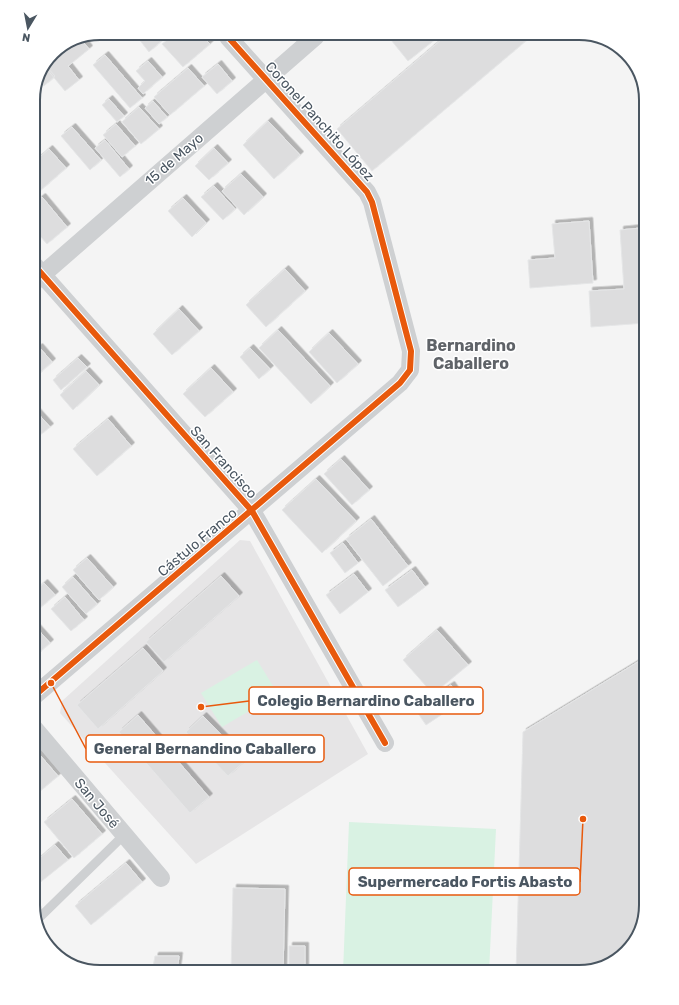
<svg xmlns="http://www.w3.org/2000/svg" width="679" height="1005" font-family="Rubik,sans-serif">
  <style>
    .education { fill: #e6e5e6 }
    .garden { fill: #d9f2e3 }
    .building { fill: #ddddde; stroke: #e5e6e7; filter: url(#shadow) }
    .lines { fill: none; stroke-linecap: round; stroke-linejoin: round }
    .lane { stroke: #ced0d2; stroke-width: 9 }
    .street { stroke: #ced0d2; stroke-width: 18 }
    .cycleway-casing { stroke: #fff; stroke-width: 8 }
    .cycleway { stroke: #e8590c; stroke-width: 6 }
    .labels { text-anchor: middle; stroke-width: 3; stroke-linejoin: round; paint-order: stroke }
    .street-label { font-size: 14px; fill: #4a5661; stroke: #fff }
    .quarter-label { font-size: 16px; font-weight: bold; fill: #5f6368; stroke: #fff }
    .rim { fill: none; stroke: #4a5661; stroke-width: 2 }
    .leader { fill: none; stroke: #e8590c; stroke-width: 1.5 }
    .callout-dot { fill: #e8590c; stroke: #fff; stroke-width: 1.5 }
    .callout { fill: #fff; stroke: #e8590c; stroke-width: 1.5 }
    .callout-label { font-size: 15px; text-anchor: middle; font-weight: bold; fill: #4a5661 }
  </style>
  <defs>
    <filter id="shadow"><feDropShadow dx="3.5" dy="-3.5" stdDeviation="0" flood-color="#0004"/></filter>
  </defs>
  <rect width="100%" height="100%" fill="#f4f4f4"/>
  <!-- education -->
  <path class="education" d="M240,540L250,541L368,754L196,864L60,713L62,701Z"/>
  <!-- garden -->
  <path class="garden" d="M257,660L278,694L222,727L201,693Z
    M349,822L496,829L489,972H343Z"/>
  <!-- building -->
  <path class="building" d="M442,34L408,61L387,35Z
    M448,34H534L372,171L337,129Z
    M139,37H166L149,52L138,38Z
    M171,37H203L210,44L183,67L162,44Z
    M80,38L89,49L68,66L79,80L65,91L46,68Z
    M105,55L142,98L130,108L93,65Z
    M148,61L162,77L143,94L138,88L145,81L136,71Z
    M218,64L232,81L217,94L202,77Z
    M46,66L55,76L44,86L40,81Z
    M188,68L204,86L170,115L154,97Z
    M109,99L124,116L117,122L102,105Z
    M153,101L167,117L159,124L145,108Z
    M139,107L159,129L141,144L122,122Z
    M268,121L300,155L274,179L243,145Z
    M116,124L135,146L122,157L103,135Z
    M72,127L101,160L90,170L61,136Z
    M105,140L129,169L120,177L95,148Z
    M214,148L228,163L209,180L195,166Z
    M49,149L66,168L33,197V163Z
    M241,174L263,197L244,215L222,191Z
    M214,186L235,209L223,220L201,197Z
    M42,197L67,227L47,244L33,228V204Z
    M183,198L206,223L192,237L168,211Z
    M589,221L593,283L530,288L528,260L555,258L552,224Z
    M641,228L646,323L591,327L589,291L624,289L620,230Z
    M285,269L305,291L266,327L246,305Z
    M179,309L199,331L172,355L153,334Z
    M278,330L330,386L311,404L259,348Z
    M329,333L358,364L337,383L309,352Z
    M39,347L52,362L33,379V352Z
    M250,348L270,369L259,379L240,357Z
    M78,358L87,367L61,390L53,380Z
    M211,368L233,392L205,417L183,394Z
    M86,371L99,385L73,410L60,395Z
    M33,408L50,427L39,436L33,430Z
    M108,419L131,446L97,476L73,449Z
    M341,459L369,490L352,505L324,474Z
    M316,479L356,521L322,553L282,510Z
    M371,519L408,566L383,586L346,539Z
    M343,543L358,563L345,573L330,553Z
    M87,558L113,587L99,600L73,570Z
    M412,570L425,587L398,607L385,590Z
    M354,574L368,592L340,614L326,595Z
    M221,576L239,596L164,662L146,642Z
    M73,577L97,604L86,614L62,587Z
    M44,583L55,595L33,614V593Z
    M65,597L84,620L71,631L51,609Z
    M33,624L50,643L33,658Z
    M437,630L468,665L433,694L403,660Z
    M143,648L163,671L98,729L77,705Z
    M646,657V905L637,939L612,963L579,972H516L523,732Z
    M451,685L462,701L426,725L415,709Z
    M138,715L209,797L190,813L119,732Z
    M203,716L246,760L228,776L186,732Z
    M33,747L58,776L33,797Z
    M72,799L102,834L74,858L44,822Z
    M55,845L68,860L33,888V864Z
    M126,863L142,882L91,925L75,906Z
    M233,888L285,889L283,972H231Z
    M289,946H305V972H289Z
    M155,956H179L177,972H152Z"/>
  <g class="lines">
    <!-- lane -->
    <path class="lane" d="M37,920L124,835"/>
    <!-- street -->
    <path class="street" d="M33,264L252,511L385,743
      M34,282L316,36
      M33,697L400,383L410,370L411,351L372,202L367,192L228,37
      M33,727L161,878"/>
    <defs>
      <path id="cycleway" d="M33,264L252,511L385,743
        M33,697L400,383L410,370L411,351L372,202L367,192L228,37"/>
    </defs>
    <!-- cycleway casing -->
    <use href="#cycleway" class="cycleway-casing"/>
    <!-- cycleway -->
    <use href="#cycleway" class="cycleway"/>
  </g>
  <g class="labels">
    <!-- street labels -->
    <g class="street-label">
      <text transform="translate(320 121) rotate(48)" y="5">Coronel Panchito López</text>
      <text transform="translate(174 159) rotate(-41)" y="5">15 de Mayo</text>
      <text transform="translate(224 462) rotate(48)" y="5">San Francisco</text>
      <text transform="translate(197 542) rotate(-40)" y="5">Cástulo Franco</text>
      <text transform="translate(97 803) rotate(50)" y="5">San José</text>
    </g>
    <!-- quarter labels -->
    <g class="quarter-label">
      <text x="471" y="351">Bernardino<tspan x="471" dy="18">Caballero</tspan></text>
    </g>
  </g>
  <!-- crop -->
  <path d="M0 0H679V1005H0ZM100 40H579A60 60 0 0 1 639 100V905A60 60 0 0 1 579 965H100A60 60 0 0 1 40 905V100A60 60 0 0 1 100 40Z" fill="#fff" fill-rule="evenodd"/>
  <path class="rim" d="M100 40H579A60 60 0 0 1 639 100V905A60 60 0 0 1 579 965H100A60 60 0 0 1 40 905V100A60 60 0 0 1 100 40Z"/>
  <!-- callouts -->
  <path class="leader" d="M201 707L249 701M51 683L86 749M583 819L580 882"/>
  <g class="callout-dot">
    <circle cx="201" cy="707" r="4"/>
    <circle cx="51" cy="683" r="4"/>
    <circle cx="583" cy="819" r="4"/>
  </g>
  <g class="callout">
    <rect x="249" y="687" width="234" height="27" rx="4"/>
    <rect x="86" y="735" width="238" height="27" rx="4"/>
    <rect x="349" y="868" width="231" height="27" rx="4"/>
  </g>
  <g class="callout-label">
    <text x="366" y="706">Colegio Bernardino Caballero</text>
    <text x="205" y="754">General Bernandino Caballero</text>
    <text x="465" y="887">Supermercado Fortis Abasto</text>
  </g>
  <!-- north arrow -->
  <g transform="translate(28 28) rotate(190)" stroke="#ffffff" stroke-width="3" paint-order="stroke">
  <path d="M0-3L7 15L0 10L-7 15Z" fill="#4a5661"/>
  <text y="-6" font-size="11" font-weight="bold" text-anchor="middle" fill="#4a5661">N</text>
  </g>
</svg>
